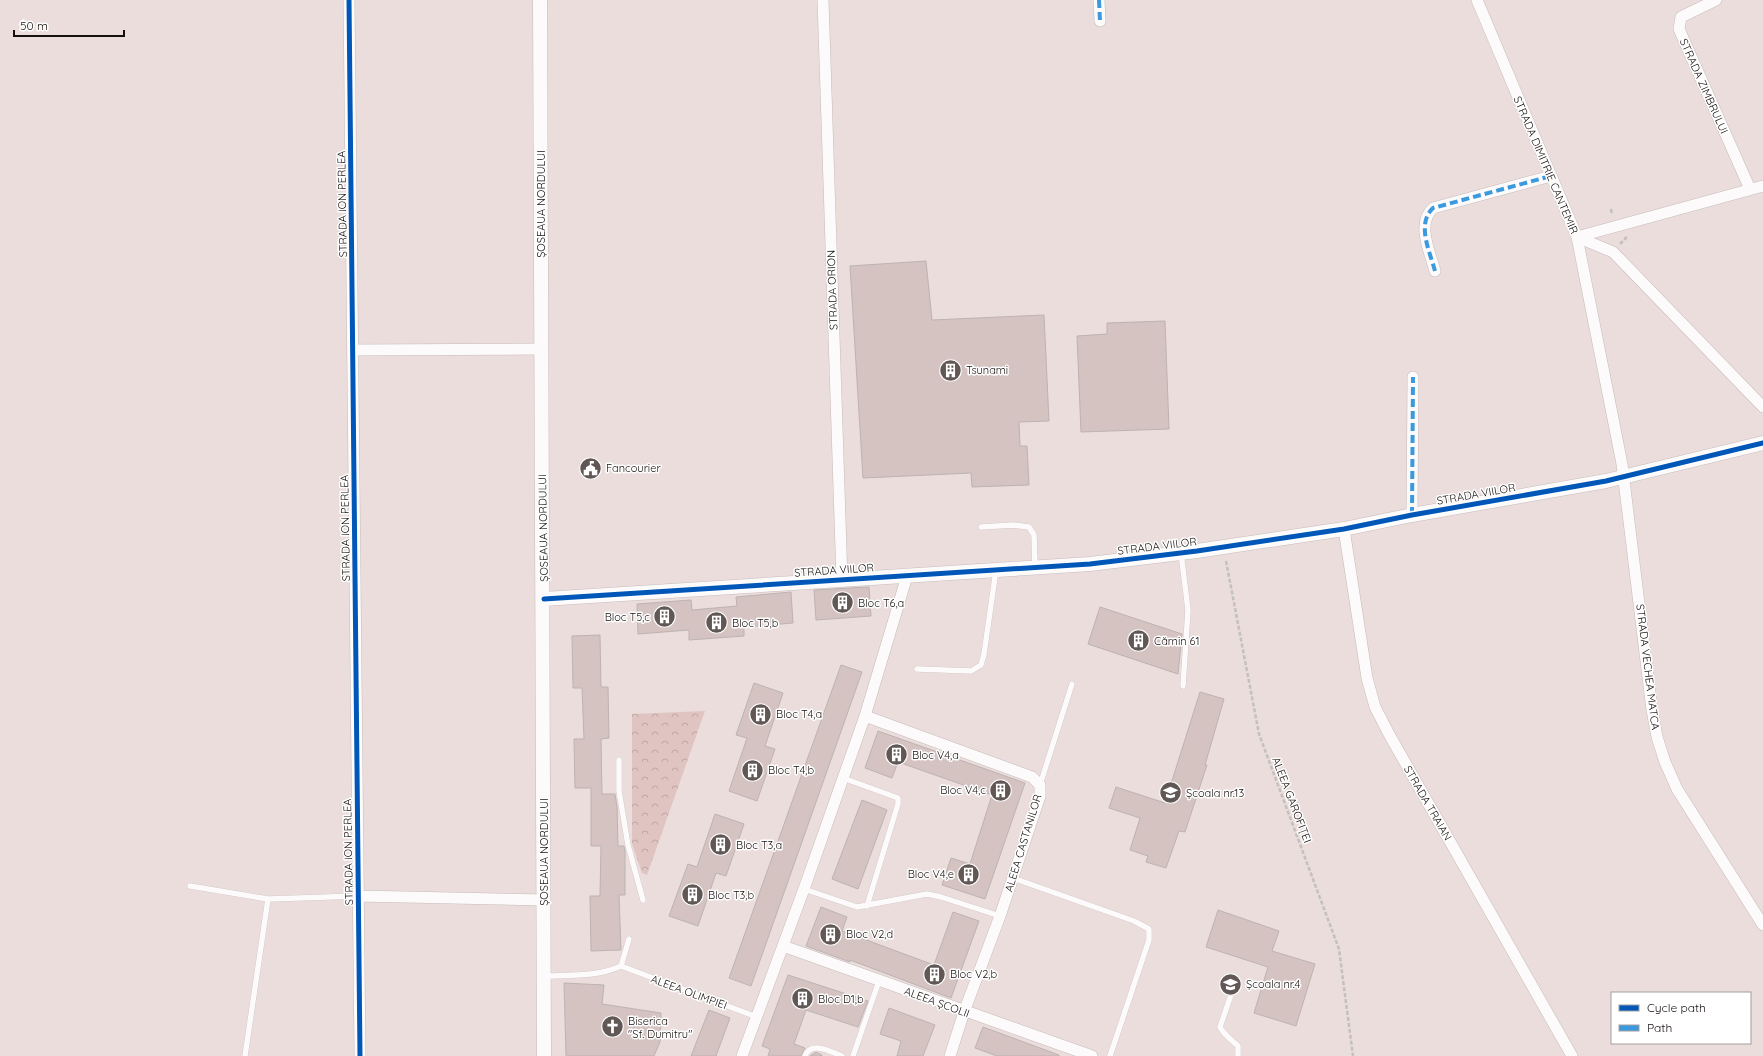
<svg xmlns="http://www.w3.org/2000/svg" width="1763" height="1056" font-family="Quicksand,sans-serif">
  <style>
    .park { fill: url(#park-crowns) }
    .building { fill: #d4c3c1; stroke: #bdb3b2 }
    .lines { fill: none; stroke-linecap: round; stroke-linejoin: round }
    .service-casing { stroke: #c7bcbb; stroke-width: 6 }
    .minor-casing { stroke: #c7bcbb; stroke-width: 12 }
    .tertiary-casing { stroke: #c7bcbb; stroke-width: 15 }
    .path { stroke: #c3c0be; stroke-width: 2.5; stroke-dasharray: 4 2; stroke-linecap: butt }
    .service { stroke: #fcfafa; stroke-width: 5.5 }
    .minor { stroke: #fcfafa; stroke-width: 11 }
    .tertiary { stroke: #fcfafa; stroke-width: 14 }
    .quiet { stroke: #3b9ade; stroke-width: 4; stroke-dasharray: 8 4; stroke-linecap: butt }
    .cycleway-casing { stroke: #fff; stroke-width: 8 }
    .cycleway { stroke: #0057b8; stroke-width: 5 }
    .labels { text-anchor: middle; stroke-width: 3; stroke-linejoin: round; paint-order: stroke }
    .street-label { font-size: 11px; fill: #17100f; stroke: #fff }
    .poi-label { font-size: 11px; fill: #17100f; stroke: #fff; text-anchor: start }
  </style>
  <defs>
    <pattern id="park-crowns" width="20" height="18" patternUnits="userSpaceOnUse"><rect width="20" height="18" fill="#e0c4c1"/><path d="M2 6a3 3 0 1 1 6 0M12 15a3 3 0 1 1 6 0" fill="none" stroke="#bfa7a5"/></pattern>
  </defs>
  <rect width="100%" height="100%" fill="#eadddb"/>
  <!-- park -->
  <path class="park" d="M705,711L647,875L642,873L632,844V714Z"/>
  <!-- building -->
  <path class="building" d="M926,261L932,320L1044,315L1049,421L1019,422L1020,446H1027L1029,485L972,487L971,473L863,478L850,266Z
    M1165,321L1169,429L1081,432L1077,336L1107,334V323Z
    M869,587L871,616L816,620L814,590Z
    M791,592L793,623L744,627V636L689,640V630L638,634L637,604L691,600L692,610L737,606L736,597Z
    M1100,607L1182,634L1178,674L1088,644Z
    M600,635L601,687H608L609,738L601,739L602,794H615L617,807L618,846H624L625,851V895H619L621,950L591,951L590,896H600L601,846H591V788H575L574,739H584L582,688H573L572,636Z
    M841,665L862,672L751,986L729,978Z
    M754,683L783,693L765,746L775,749L757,801L729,791L747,738L736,735Z
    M1200,692L1224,699L1205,765H1207L1185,832L1179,831L1166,868L1146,862L1148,856L1130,850L1140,818L1109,808L1116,787L1165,803Z
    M878,731L1025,783L985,899L942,885L951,858L970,864L992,795L898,762L892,778L865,768Z
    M862,800L887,810L858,889L832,879Z
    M715,814L744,824L726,876L716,873L698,926L669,916L688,864L697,867Z
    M821,907L847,917L842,931L934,965L953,912L979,921L951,998L850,960V962L806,946Z
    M1218,910L1279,931L1272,951L1315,964L1296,1026L1254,1013L1268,967L1206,947Z
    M788,975L868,1001L858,1027L806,1010L794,1044L805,1048L801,1056H768L770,1049L762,1046Z
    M564,983L604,985L602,1004L661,1013L660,1042L654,1056H566Z
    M889,1008L935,1025L923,1056H897L901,1041L880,1034Z
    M709,1010L730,1018L716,1056H691Z
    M983,1027L1059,1055V1056H997L975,1048Z
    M816,1052L822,1055V1056H810Z"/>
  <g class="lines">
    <defs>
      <path id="service" d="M981,527L1013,525L1029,527L1034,535L1035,567
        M1181,553L1188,610L1183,686
        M917,669L971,671L981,665L984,654L996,570
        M619,760V791L628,845L643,900
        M843,778L898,798V804L867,906
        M1040,785L1072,684
        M1013,878L1134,921L1149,929V940L1110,1056
        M190,886L268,899L358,896
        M804,889L857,907L927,894L941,897L1000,916
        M621,966L757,1017
        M545,976C570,975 597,977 621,966L629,939
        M1234,986L1220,1027C1224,1035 1231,1039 1238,1046V1056
        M245,1056L268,899
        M805,1056C811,1040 831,1052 842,1056
        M853,1056L879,981"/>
      <path id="minor" d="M349,0L360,1056
        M823,0L842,580
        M1099,0L1100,21
        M1477,0L1577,237L1622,464L1652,710L1657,737L1665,762L1677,789L1763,925
        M1716,0L1681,17L1679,29L1750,189
        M1577,237L1613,252L1763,407
        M1577,237L1763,186
        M1435,271C1430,252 1416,224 1433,208L1551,176
        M353,350L541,349
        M1412,515L1413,377
        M1344,529L1367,678L1375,707L1390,736L1572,1056
        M865,716L1032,777L1040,785V796L1000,916L964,1012L950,1056
        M358,896L544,900
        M783,946L1092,1056
        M742,1056L804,889L865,716L907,576"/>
      <path id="tertiary" d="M540,0L544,1056
        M544,599L1090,564L1197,551L1344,529L1412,515L1606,481L1763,443"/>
    </defs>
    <!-- service casing -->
    <use href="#service" class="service-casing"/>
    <!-- minor casing -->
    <use href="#minor" class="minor-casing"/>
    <!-- tertiary casing -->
    <use href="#tertiary" class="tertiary-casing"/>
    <!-- path -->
    <path class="path" d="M1611,209L1612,215
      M1620,244L1626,238L1624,236
      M1226,561L1259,734L1339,949L1353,1056"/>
    <!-- service -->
    <use href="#service" class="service"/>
    <!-- minor -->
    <use href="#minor" class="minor"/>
    <!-- tertiary -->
    <use href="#tertiary" class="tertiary"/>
    <!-- quiet -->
    <path class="quiet" d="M1099,0L1100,21
      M1435,271C1430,252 1416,224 1433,208L1551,176
      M1412,515L1413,377"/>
    <defs>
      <path id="cycleway" d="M349,0L360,1056
        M544,599L1090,564L1197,551L1344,529L1412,515L1606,481L1763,443"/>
    </defs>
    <!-- cycleway casing -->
    <use href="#cycleway" class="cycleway-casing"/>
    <!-- cycleway -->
    <use href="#cycleway" class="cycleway"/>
  </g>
  <!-- icons -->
  <defs>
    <symbol id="building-disc" viewBox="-11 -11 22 22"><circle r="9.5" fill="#615856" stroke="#fff"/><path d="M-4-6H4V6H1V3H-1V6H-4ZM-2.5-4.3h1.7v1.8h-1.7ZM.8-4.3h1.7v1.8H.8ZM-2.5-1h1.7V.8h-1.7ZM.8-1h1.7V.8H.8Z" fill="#fff"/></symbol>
    <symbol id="civic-disc" viewBox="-11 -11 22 22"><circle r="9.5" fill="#615856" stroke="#fff"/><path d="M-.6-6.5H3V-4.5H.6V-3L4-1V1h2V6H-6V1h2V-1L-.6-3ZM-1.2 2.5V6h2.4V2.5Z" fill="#fff"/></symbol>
    <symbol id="school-disc" viewBox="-11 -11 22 22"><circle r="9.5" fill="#615856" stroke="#fff"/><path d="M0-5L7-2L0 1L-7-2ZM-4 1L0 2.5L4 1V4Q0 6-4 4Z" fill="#fff"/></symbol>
    <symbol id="church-disc" viewBox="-11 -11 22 22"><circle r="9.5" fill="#615856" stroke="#fff"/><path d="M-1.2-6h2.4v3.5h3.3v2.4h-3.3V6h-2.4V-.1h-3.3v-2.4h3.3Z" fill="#fff"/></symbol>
  </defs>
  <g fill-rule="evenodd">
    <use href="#building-disc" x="938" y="358" width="25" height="25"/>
    <use href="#civic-disc" x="578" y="456" width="25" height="25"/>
    <use href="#building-disc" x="830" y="590" width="25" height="25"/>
    <use href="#building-disc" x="652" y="604" width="25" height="25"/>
    <use href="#building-disc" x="704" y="610" width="25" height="25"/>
    <use href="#building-disc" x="1126" y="628" width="25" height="25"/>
    <use href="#building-disc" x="748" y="702" width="25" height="25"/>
    <use href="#building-disc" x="884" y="742" width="25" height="25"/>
    <use href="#building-disc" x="740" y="758" width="25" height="25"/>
    <use href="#building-disc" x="988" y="778" width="25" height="25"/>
    <use href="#school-disc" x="1158" y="780" width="25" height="25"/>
    <use href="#building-disc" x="708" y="832" width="25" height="25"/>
    <use href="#building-disc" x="956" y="862" width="25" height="25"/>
    <use href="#building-disc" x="680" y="882" width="25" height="25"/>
    <use href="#building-disc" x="818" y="922" width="25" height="25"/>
    <use href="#building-disc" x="922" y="962" width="25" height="25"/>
    <use href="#school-disc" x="1218" y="972" width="25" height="25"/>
    <use href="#building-disc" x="790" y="986" width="25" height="25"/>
    <use href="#church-disc" x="600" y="1014" width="25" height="25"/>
  </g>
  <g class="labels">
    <!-- street labels -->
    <g class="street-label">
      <text transform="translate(1704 86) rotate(66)" y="4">STRADA ZIMBRULUI</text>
      <text transform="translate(1546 165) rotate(67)" y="4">STRADA DIMITRIE CANTEMIR</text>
      <text transform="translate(342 204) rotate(-91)" y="4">STRADA ION PERLEA</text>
      <text transform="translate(541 204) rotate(-90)" y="4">ȘOSEAUA NORDULUI</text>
      <text transform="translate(832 290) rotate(-92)" y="4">STRADA ORION</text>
      <text transform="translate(1476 494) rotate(-10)" y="4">STRADA VIILOR</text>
      <text transform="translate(345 528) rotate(-91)" y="4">STRADA ION PERLEA</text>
      <text transform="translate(543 528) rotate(-91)" y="4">ȘOSEAUA NORDULUI</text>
      <text transform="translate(1157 546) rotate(-7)" y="4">STRADA VIILOR</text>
      <text transform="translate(834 570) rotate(-4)" y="4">STRADA VIILOR</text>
      <text transform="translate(1648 667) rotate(83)" y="4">STRADA VECHEA MATCA</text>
      <text transform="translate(1292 800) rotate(69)" y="4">ALEEA GAROFIȚEI</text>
      <text transform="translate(1428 803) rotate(60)" y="4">STRADA TRAIAN</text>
      <text transform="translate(1023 843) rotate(-73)" y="4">ALEEA CASTANILOR</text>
      <text transform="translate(348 852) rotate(-91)" y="4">STRADA ION PERLEA</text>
      <text transform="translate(544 852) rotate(-90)" y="4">ȘOSEAUA NORDULUI</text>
      <text transform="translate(689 992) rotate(20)" y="4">ALEEA OLIMPIEI</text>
      <text transform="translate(937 1002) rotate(20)" y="4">ALEEA ȘCOLII</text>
    </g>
    <!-- poi labels -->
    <g class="poi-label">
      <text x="966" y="374">Tsunami</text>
      <text x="606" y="472">Fancourier</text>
      <text x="858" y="607">Bloc T6,a</text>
      <text x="650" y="621" text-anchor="end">Bloc T5,c</text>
      <text x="732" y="627">Bloc T5,b</text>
      <text x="1154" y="645">Cămin 61</text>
      <text x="776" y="718">Bloc T4,a</text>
      <text x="912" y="759">Bloc V4,a</text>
      <text x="768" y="774">Bloc T4,b</text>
      <text x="986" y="794" text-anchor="end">Bloc V4,c</text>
      <text x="1186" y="797">Școala nr.13</text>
      <text x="736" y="849">Bloc T3,a</text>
      <text x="954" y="878" text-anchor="end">Bloc V4,e</text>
      <text x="708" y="899">Bloc T3,b</text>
      <text x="846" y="938">Bloc V2,d</text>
      <text x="950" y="978">Bloc V2,b</text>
      <text x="1246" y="988">Școala nr.4</text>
      <text x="818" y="1003">Bloc D1,b</text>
      <text x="628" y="1025">Biserica<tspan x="628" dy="13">"Sf. Dumitru"</tspan></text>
    </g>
  </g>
  <!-- legend -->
  <rect x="1611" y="992" width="140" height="52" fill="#ffffff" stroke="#a29f9f"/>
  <rect x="1619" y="1005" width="20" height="6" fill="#0057b8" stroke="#a29f9f"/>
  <text x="1647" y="1012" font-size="12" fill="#17100f">Cycle path</text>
  <rect x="1619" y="1025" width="20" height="6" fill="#3b9ade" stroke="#a29f9f"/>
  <text x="1647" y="1032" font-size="12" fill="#17100f">Path</text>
  <!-- scale -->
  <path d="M14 30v6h110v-6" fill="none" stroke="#17100f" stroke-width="2"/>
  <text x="20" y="30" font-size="12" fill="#17100f" stroke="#ffffff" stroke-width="3" paint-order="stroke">50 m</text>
</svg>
